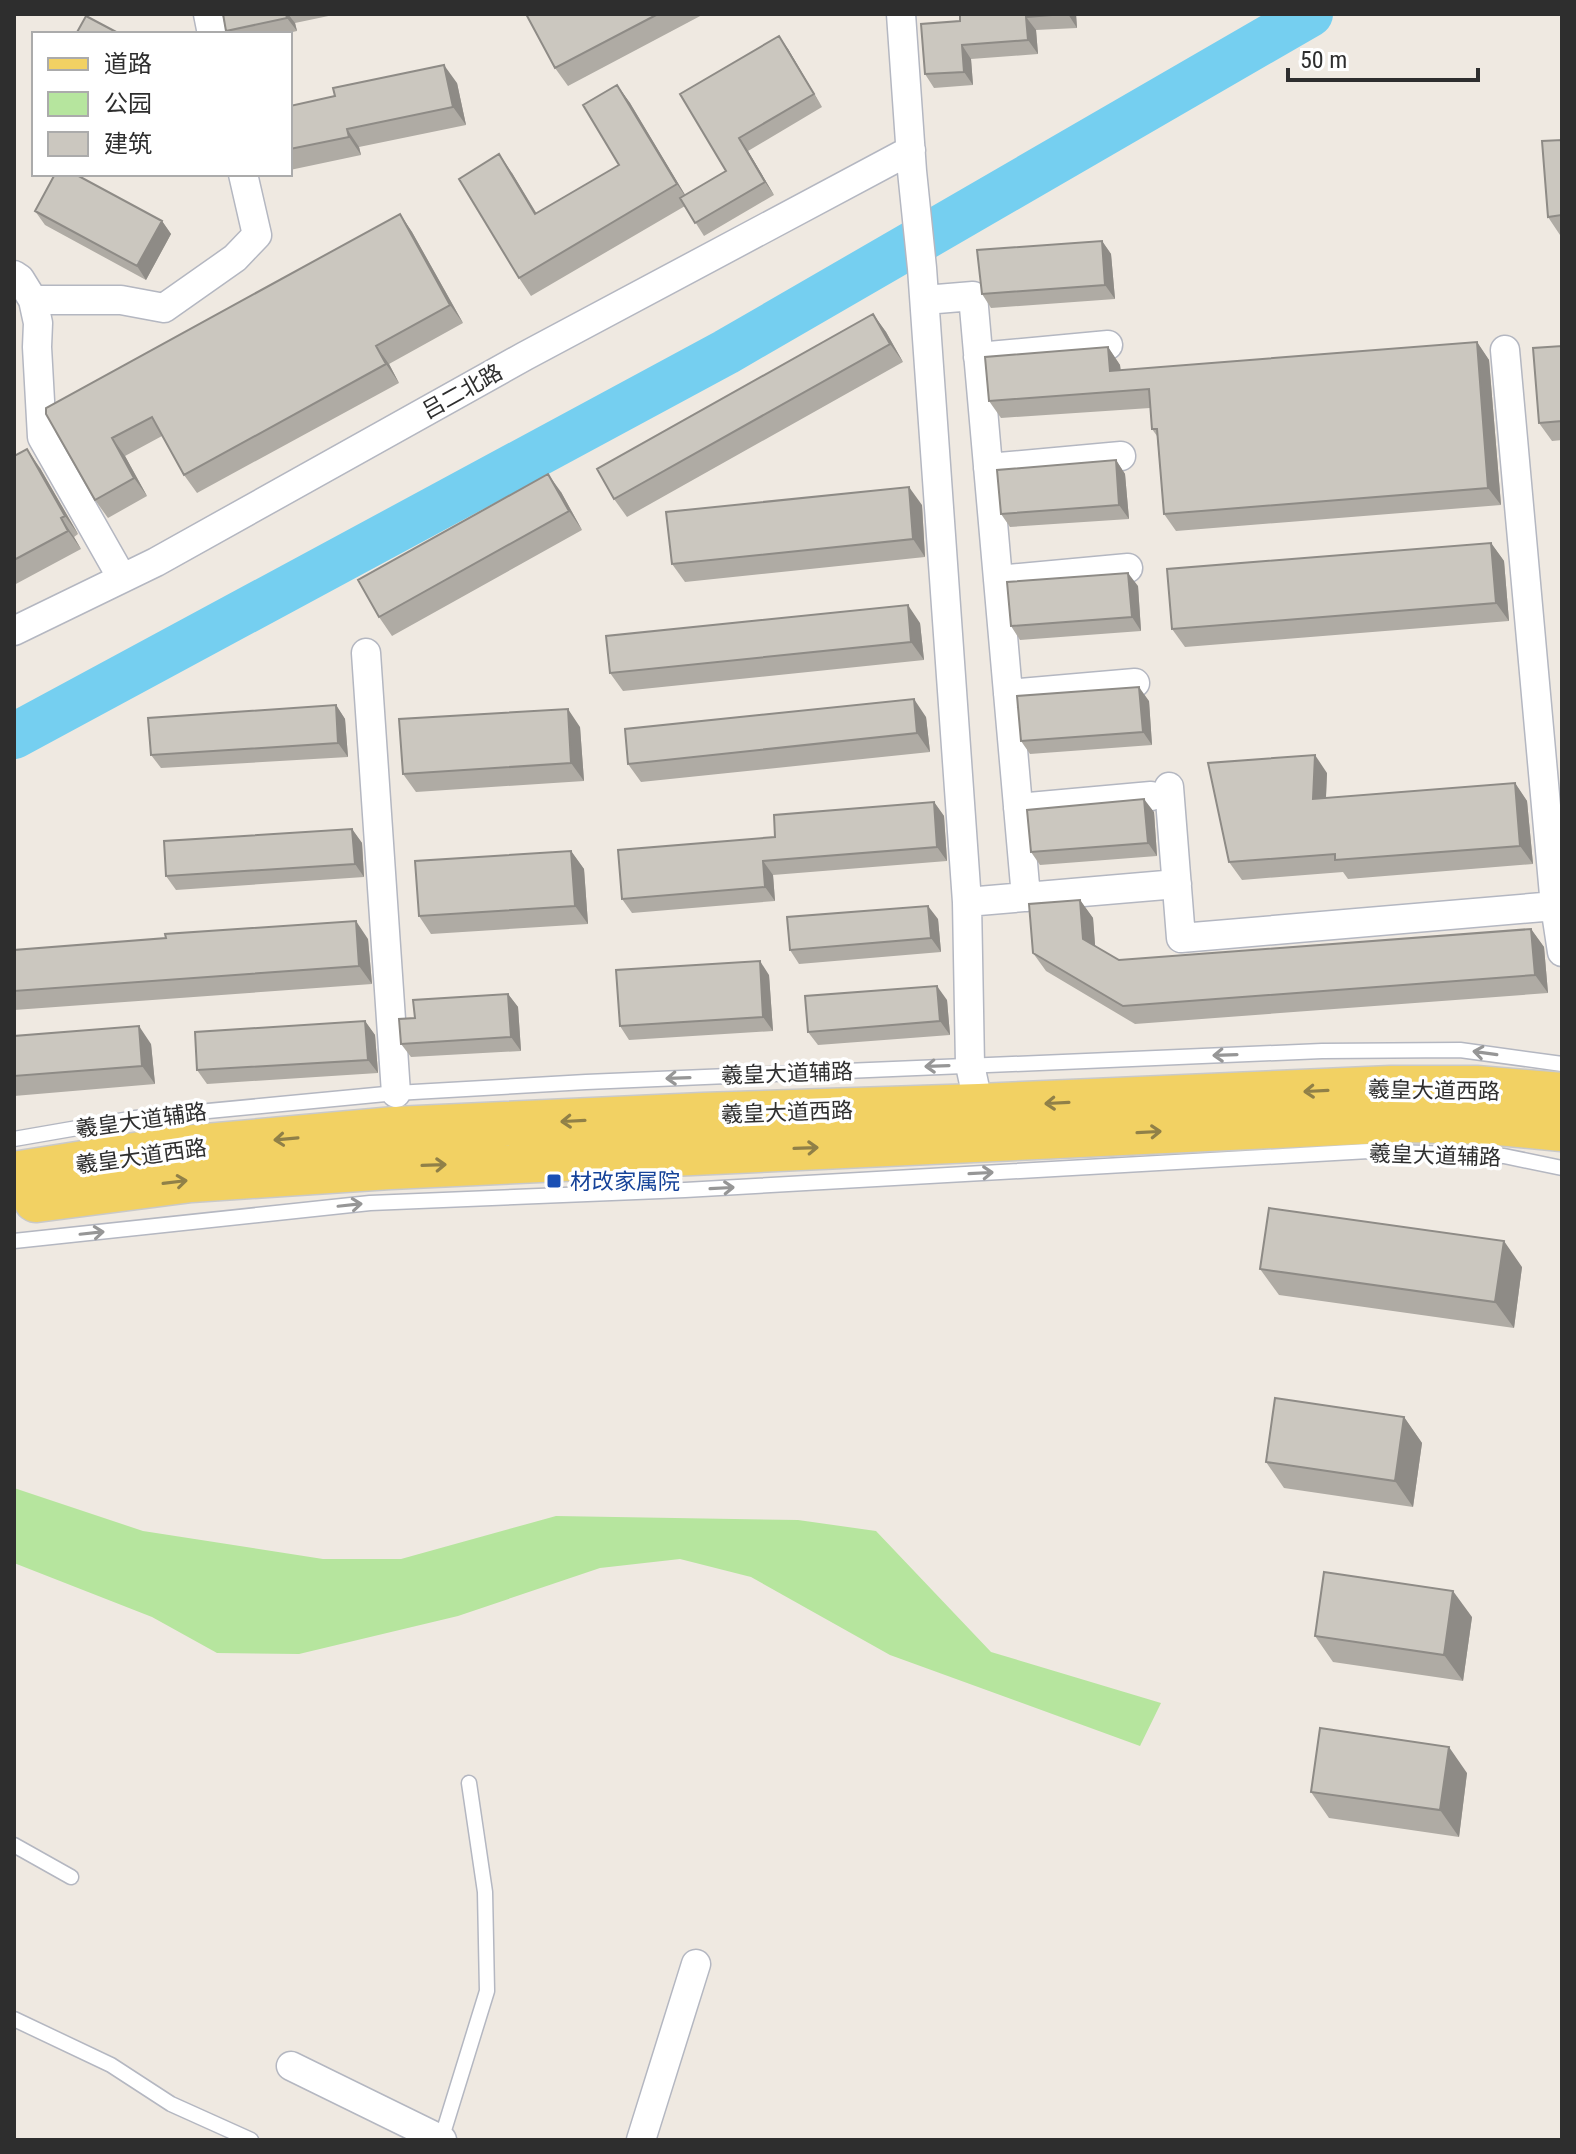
<svg xmlns="http://www.w3.org/2000/svg" width="1576" height="2154" font-family="'Roboto Condensed','Noto Sans SC',sans-serif">
  <style>
    .green { fill: #b6e59e }
    .lines { fill: none; stroke-linecap: round; stroke-linejoin: round }
    .river { stroke: #75cff0; stroke-width: 46 }
    .lane-casing { stroke: #b4b7c1; stroke-width: 17 }
    .street-casing { stroke: #b4b7c1; stroke-width: 31 }
    .primary-casing { stroke: #c9c9c9; stroke-width: 47 }
    .lane { stroke: #fff; stroke-width: 14 }
    .street { stroke: #fff; stroke-width: 28 }
    .primary { stroke: #f2d163; stroke-width: 44 }
    .wall { fill: #afaba4 }
    .shaded-wall { fill: #8e8b86 }
    .building { fill: #cbc7bf; stroke: #8e8b86; stroke-width: 2 }
    .oneway { stroke: #969696 }
    .oneway2 { stroke: #908048 }
    .transit-dot { fill: #1a4fb4; stroke: #fff; stroke-width: 3 }
    .labels { text-anchor: middle; stroke-width: 7; stroke-linejoin: round; paint-order: stroke }
    .street-label { font-size: 22px; fill: #2e2e2e; stroke: #fff }
    .transit-label { font-size: 22px; fill: #164399; stroke: #fff; text-anchor: start }
  </style>
  <rect width="100%" height="100%" fill="#efe9e1"/>
  <!-- green -->
  <path class="green" d="M14,1488L143,1531L323,1559H401L556,1516L798,1520L876,1531L991,1652L1161,1703L1140,1746L890,1655L751,1577L680,1559L600,1568L458,1616L299,1654L217,1653L152,1617L14,1563Z"/>
  <g class="lines">
    <!-- river -->
    <path class="river" d="M14,736L726,352L1310,14"/>
    <defs>
      <path id="lane" d="M14,1139L135,1118L396,1093L586,1082L1322,1051L1460,1050L1562,1064
        M14,1241L370,1203L685,1190L1369,1151L1504,1156L1562,1168
        M14,1845L71,1877
        M14,2019L111,2065L171,2104L251,2140
        M441,2140L487,1991L485,1892L469,1783"/>
      <path id="street" d="M208,14L212,34
        M901,14L912,171L922,268L967,902L970,1065L982,1121
        M14,275L20,279L33,300L38,323L37,347L42,437L122,578
        M33,300H121L164,308L235,258L257,235L243,174
        M925,300L973,296L1026,897
        M1505,350L1555,906L1562,952
        M978,357L1108,345
        M988,468L1121,456
        M998,580L1128,568
        M14,631L156,562L525,356L911,150
        M366,653L396,1093
        M1008,694L1135,683
        M1169,787L1181,938L1555,906
        M1018,808L1151,796
        M967,902L1177,884
        M291,2066L442,2140
        M641,2140L696,1964"/>
      <path id="primary" d="M14,1174L173,1149L395,1129L703,1115L979,1106L1391,1088H1476L1562,1095
        M36,1200L191,1180L390,1167L1403,1120L1488,1122L1562,1129"/>
    </defs>
    <!-- lane casing -->
    <use href="#lane" class="lane-casing"/>
    <!-- street casing -->
    <use href="#street" class="street-casing"/>
    <!-- primary casing -->
    <use href="#primary" class="primary-casing"/>
    <!-- lane -->
    <use href="#lane" class="lane"/>
    <!-- street -->
    <use href="#street" class="street"/>
    <!-- primary -->
    <use href="#primary" class="primary"/>
  </g>
  <!-- wall -->
  <path class="wall" d="M223,14H338L295,23L297,31L284,34H229L226,31Z
    M526,14H704L568,86L555,68Z
    M960,14H1076L1077,28L1036,30L1038,54L971,59L973,85L934,88L925,74L960,21Z
    M788,49L822,107L748,151L774,195L704,236L685,206L531,296L519,278L512,173L537,214L619,165L617,85L630,103L685,195L726,171L680,94Z
    M457,83L466,125L359,147L361,155L290,170V106Z
    M1562,140V234L1560,235L1548,217Z
    M35,211L162,221L171,234L146,280L45,225Z
    M400,214L412,232L463,323L389,364L399,383L197,493L184,475L162,436L125,456L147,496L108,518L95,500L46,414Z
    M1102,241L1111,254L1115,299L991,308L982,294Z
    M873,314L886,332L903,362L627,517L614,499Z
    M1477,342L1489,360L1501,505L1176,531L1164,514L1157,436L1152,429L1150,408L1001,418L989,401L1108,347L1120,365L1121,371Z
    M1562,346V440L1552,441L1539,423Z
    M14,456L40,468L78,534L74,537L81,549L14,585Z
    M1116,460L1125,474L1129,519L1010,527L1001,514Z
    M561,492L582,530L392,636L379,617Z
    M922,505L925,557L685,582L672,564Z
    M1491,543L1504,561L1509,621L1185,647L1172,629Z
    M1138,586L1141,631L1020,640L1011,626Z
    M920,623L924,660L623,691L610,673Z
    M1149,701L1152,745L1030,754L1021,741Z
    M336,705L345,719L348,757L161,768L151,755Z
    M926,717L930,752L641,782L628,764Z
    M580,727L584,781L416,792L403,774Z
    M1327,773L1326,798L1515,783L1527,801L1533,864L1348,879L1343,872L1242,880L1229,862Z
    M934,802L944,816L947,861L773,875L775,901L632,913L622,899L775,837Z
    M1154,812L1157,856L1040,865L1031,852Z
    M352,829L362,843L364,877L176,890L166,876Z
    M571,851L584,869L588,924L431,934L419,916Z
    M1080,900L1093,918L1095,946L1119,960L1531,929L1544,947L1548,993L1135,1024L1046,971L1033,953Z
    M938,919L941,952L799,964L790,950Z
    M368,939L372,984L14,1010V950Z
    M769,975L773,1031L629,1040L620,1026Z
    M508,994L518,1007L521,1051L411,1057L401,1044L415,1018Z
    M947,1000L950,1035L818,1045L808,1032Z
    M365,1021L375,1035L378,1073L207,1084L197,1070Z
    M14,1036L151,1044L155,1084L14,1096Z
    M1522,1267L1514,1328L1279,1295L1260,1269Z
    M1404,1417L1422,1443L1413,1507L1284,1488L1266,1462Z
    M1472,1617L1463,1681L1333,1662L1315,1636Z
    M1467,1773L1459,1837L1329,1818L1311,1792Z"/>
  <!-- shaded-wall -->
  <path class="shaded-wall" d="M286,14H288L295,23L297,31L287,18Z
    M1068,14H1076L1077,28Z
    M1026,17L1036,30L1038,54L1028,40Z
    M779,36L788,49L822,107L814,94Z
    M962,45L971,59L973,85L964,72Z
    M444,65L457,83L466,125L453,107Z
    M617,85L630,103L690,203L677,184Z
    M347,129L359,147L361,155L349,137Z
    M739,138L748,151L774,195L765,182Z
    M499,154L512,173L548,233L535,214Z
    M400,214L412,232L463,323L450,305Z
    M162,221L171,234L146,280L137,266Z
    M1102,241L1111,254L1115,299L1105,285Z
    M873,314L886,332L903,362L890,344Z
    M14,328L15,329L16,381L14,378Z
    M1477,342L1489,360L1501,505L1488,488Z
    M376,346L389,364L399,383L386,364Z
    M1108,347L1120,365L1122,389L1110,371Z
    M112,438L125,456L147,496L134,478Z
    M27,449L40,468L78,534L65,516Z
    M1116,460L1125,474L1129,519L1119,505Z
    M548,474L561,492L582,530L569,511Z
    M909,487L922,505L925,557L913,539Z
    M61,518L74,537L81,549L68,531Z
    M1491,543L1504,561L1509,621L1496,603Z
    M1128,573L1138,586L1141,631L1132,617Z
    M908,605L920,623L924,660L911,642Z
    M1139,687L1149,701L1152,745L1143,732Z
    M914,699L926,717L930,752L917,733Z
    M336,705L345,719L348,757L338,743Z
    M568,709L580,727L584,781L571,763Z
    M1315,755L1327,773L1325,817L1313,799Z
    M1515,783L1527,801L1533,864L1520,846Z
    M1144,799L1154,812L1157,856L1148,843Z
    M934,802L944,816L947,861L937,847Z
    M352,829L362,843L364,877L355,864Z
    M571,851L584,869L588,924L575,906Z
    M763,861L773,875L775,901L765,887Z
    M1080,900L1093,918L1096,957L1083,939Z
    M928,906L938,919L941,952L931,938Z
    M356,921L368,939L372,984L359,966Z
    M1531,929L1544,947L1548,993L1535,975Z
    M760,961L769,975L773,1031L763,1017Z
    M937,986L947,1000L950,1035L940,1021Z
    M508,994L518,1007L521,1051L511,1037Z
    M365,1021L375,1035L378,1073L368,1060Z
    M139,1026L151,1044L155,1084L142,1066Z
    M1504,1241L1522,1267L1514,1328L1495,1302Z
    M1404,1417L1422,1443L1413,1507L1395,1481Z
    M1453,1591L1472,1617L1463,1681L1444,1655Z
    M1449,1747L1467,1773L1459,1837L1440,1810Z"/>
  <!-- building -->
  <path class="building" d="M223,14H286L287,18L226,31Z
    M526,14H658L555,68Z
    M960,14H1065L1026,17L1028,40L962,45L964,72L925,74L921,24L960,21Z
    M86,16L120,34H76Z
    M779,36L814,94L739,138L765,182L695,223L680,198L726,171L680,94Z
    M444,65L453,107L347,129L349,137L290,149V106L335,96L333,88Z
    M617,85L677,184L519,278L459,179L499,154L535,214L619,165L583,105Z
    M1562,140V215L1548,217L1542,141Z
    M55,174H75L162,221L137,266L35,211Z
    M400,214L450,305L376,346L386,364L184,475L152,417L112,438L134,478L95,500L46,414V408Z
    M1102,241L1105,285L982,294L977,250Z
    M873,314L890,344L614,499L597,469Z
    M1477,342L1488,488L1164,514L1157,429H1152L1149,389L989,401L985,357L1108,347L1110,371Z
    M1562,346V421L1539,423L1533,348Z
    M27,449L65,516L61,518L68,531L14,560V456Z
    M1116,460L1119,505L1001,514L997,470Z
    M548,474L569,511L379,617L358,580Z
    M909,487L913,539L672,564L666,512Z
    M1491,543L1496,603L1172,629L1167,569Z
    M1128,573L1132,617L1011,626L1007,582Z
    M908,605L911,642L610,673L606,636Z
    M1139,687L1143,732L1021,741L1017,696Z
    M914,699L917,733L628,764L625,729Z
    M336,705L338,743L151,755L148,718Z
    M568,709L571,763L403,774L399,719Z
    M1315,755L1313,799L1515,783L1520,846L1335,860V854L1229,862L1208,763Z
    M1144,799L1148,843L1031,852L1027,810Z
    M934,802L937,847L763,861L765,887L622,899L618,850L775,837L774,815Z
    M352,829L355,864L166,876L164,841Z
    M571,851L575,906L419,916L415,861Z
    M1080,900L1083,939L1119,960L1531,929L1535,975L1123,1006L1033,953L1029,904Z
    M928,906L931,938L790,950L787,917Z
    M356,921L359,966L14,991V950L166,938L165,934Z
    M760,961L763,1017L620,1026L616,970Z
    M937,986L940,1021L808,1032L805,996Z
    M508,994L511,1037L401,1044L399,1019L415,1018L413,1000Z
    M365,1021L368,1060L197,1070L195,1032Z
    M139,1026L142,1066L14,1076V1036Z
    M1269,1208L1504,1241L1495,1302L1260,1269Z
    M1275,1398L1404,1417L1395,1481L1266,1462Z
    M1324,1572L1453,1591L1444,1655L1315,1636Z
    M1320,1728L1449,1747L1440,1810L1311,1792Z"/>
  <!-- one-way arrows -->
  <defs><path id="oneway-shaft" d="M-6 0H5M1.5-3L5.5 0L1.5 3" fill="none" stroke-width="1.6" stroke-linecap="round" stroke-linejoin="round" transform="scale(2)"/></defs>
  <g class="oneway">
    <use href="#oneway-shaft" transform="translate(1485 1053) rotate(-172)"/>
    <use href="#oneway-shaft" transform="translate(1225 1055) rotate(178)"/>
    <use href="#oneway-shaft" transform="translate(937 1066) rotate(178)"/>
    <use href="#oneway-shaft" transform="translate(678 1078) rotate(178)"/>
    <use href="#oneway-shaft" transform="translate(981 1173) rotate(-3)"/>
    <use href="#oneway-shaft" transform="translate(722 1188) rotate(-3)"/>
    <use href="#oneway-shaft" transform="translate(350 1205) rotate(-6)"/>
    <use href="#oneway-shaft" transform="translate(92 1233) rotate(-6)"/>
  </g>
  <g class="oneway2">
    <use href="#oneway-shaft" transform="translate(1316 1091) rotate(177)"/>
    <use href="#oneway-shaft" transform="translate(1057 1103) rotate(177)"/>
    <use href="#oneway-shaft" transform="translate(573 1121) rotate(177)"/>
    <use href="#oneway-shaft" transform="translate(1149 1132) rotate(-3)"/>
    <use href="#oneway-shaft" transform="translate(286 1139) rotate(175)"/>
    <use href="#oneway-shaft" transform="translate(806 1148) rotate(-2)"/>
    <use href="#oneway-shaft" transform="translate(434 1165) rotate(-2)"/>
    <use href="#oneway-shaft" transform="translate(175 1182) rotate(-7)"/>
  </g>
  <!-- markers -->
  <rect class="transit-dot" x="546" y="1173" width="16" height="16" rx="4"/>
  <g class="labels">
    <!-- street labels -->
    <g class="street-label">
      <text transform="translate(462 391) rotate(-29)" y="8">吕二北路</text>
      <text transform="translate(787 1073) rotate(-2)" y="8">羲皇大道辅路</text>
      <text transform="translate(1434 1090) rotate(1)" y="8">羲皇大道西路</text>
      <text transform="translate(787 1112) rotate(-2)" y="8">羲皇大道西路</text>
      <text transform="translate(141 1120) rotate(-8)" y="8">羲皇大道辅路</text>
      <text transform="translate(1435 1155) rotate(2)" y="8">羲皇大道辅路</text>
      <text transform="translate(141 1156) rotate(-8)" y="8">羲皇大道西路</text>
    </g>
    <!-- transit labels -->
    <g class="transit-label">
      <text x="570" y="1189">材改家属院</text>
    </g>
  </g>
  <!-- border -->
  <rect width="1576" height="2154" fill="none" stroke="#2e2e2e" stroke-width="32"/>
  <!-- legend -->
  <rect x="32" y="32" width="260" height="144" fill="#ffffff" stroke="#ababab" stroke-width="2"/>
  <rect x="48" y="58" width="40" height="12" fill="#f2d163" stroke="#ababab" stroke-width="2"/>
  <text x="104" y="72" font-size="24" fill="#2e2e2e">道路</text>
  <rect x="48" y="92" width="40" height="24" fill="#b6e59e" stroke="#ababab" stroke-width="2"/>
  <text x="104" y="112" font-size="24" fill="#2e2e2e">公园</text>
  <rect x="48" y="132" width="40" height="24" fill="#cbc7bf" stroke="#ababab" stroke-width="2"/>
  <text x="104" y="152" font-size="24" fill="#2e2e2e">建筑</text>
  <!-- scale -->
  <path d="M1288 68v12h190v-12" fill="none" stroke="#2e2e2e" stroke-width="4"/>
  <text x="1300" y="68" font-size="24" fill="#2e2e2e" stroke="#ffffff" stroke-width="6" paint-order="stroke">50 m</text>
</svg>
